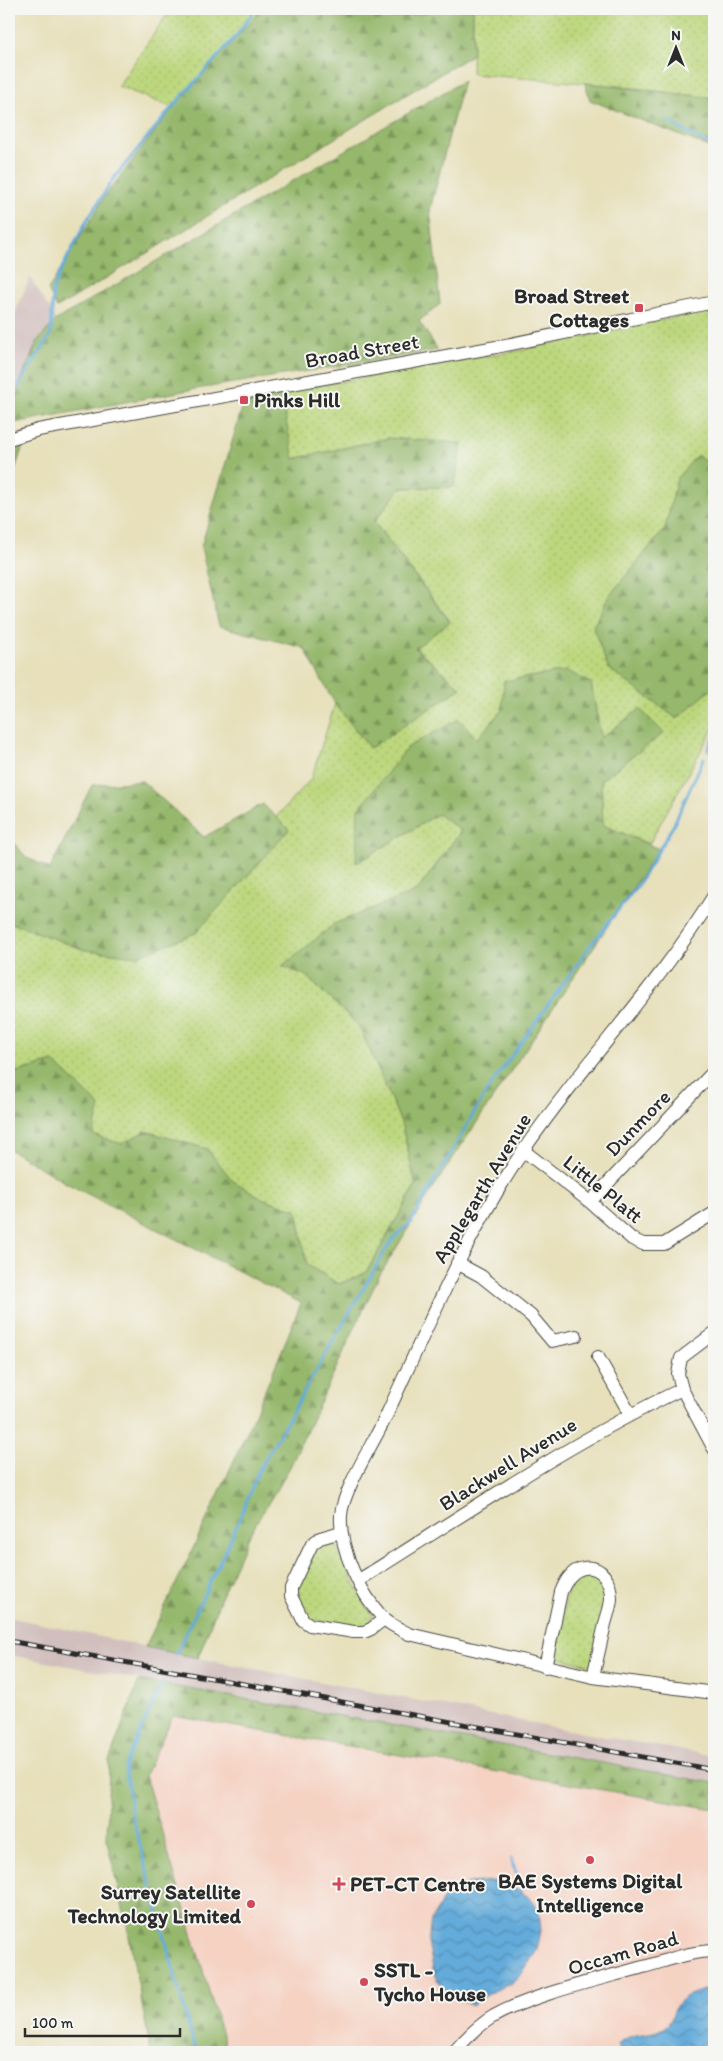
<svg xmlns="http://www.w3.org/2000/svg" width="723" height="2061" font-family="Itim,sans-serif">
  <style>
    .built { fill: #f5d2c2 }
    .industrial { fill: #d1bfbd }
    .grass { fill: url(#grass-dots); stroke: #748154 }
    .forest { fill: url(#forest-firs); stroke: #60724c }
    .water { fill: url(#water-waves); stroke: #476b82 }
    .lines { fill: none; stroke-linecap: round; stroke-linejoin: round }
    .stream { stroke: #63abda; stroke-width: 3 }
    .minor-casing { stroke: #474641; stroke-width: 14 }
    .minor { stroke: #fff; stroke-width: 12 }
    .rail-casing { stroke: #2b2b2b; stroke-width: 5 }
    .rail { stroke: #f6f6f2; stroke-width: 3; stroke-dasharray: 9; stroke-linecap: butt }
    .poi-dot { fill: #d1495b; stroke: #f6f6f2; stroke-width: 2 }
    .labels { text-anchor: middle; stroke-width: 4; stroke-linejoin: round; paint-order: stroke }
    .poi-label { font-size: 21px; font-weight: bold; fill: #2b2b2b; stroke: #f6f6f2; text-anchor: start }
    .street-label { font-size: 21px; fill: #2b2b2b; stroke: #f6f6f2 }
  </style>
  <defs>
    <pattern id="grass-dots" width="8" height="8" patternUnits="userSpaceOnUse" patternTransform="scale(1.25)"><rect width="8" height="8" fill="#bcd77d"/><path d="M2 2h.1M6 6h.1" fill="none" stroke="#a2b96c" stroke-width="1.8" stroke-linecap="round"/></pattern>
    <pattern id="forest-firs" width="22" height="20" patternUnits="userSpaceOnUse" patternTransform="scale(1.25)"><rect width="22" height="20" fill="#95b86c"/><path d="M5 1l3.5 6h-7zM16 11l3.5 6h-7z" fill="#7a9659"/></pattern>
    <pattern id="water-waves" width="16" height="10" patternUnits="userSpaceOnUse" patternTransform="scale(1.25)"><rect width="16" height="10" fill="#63abda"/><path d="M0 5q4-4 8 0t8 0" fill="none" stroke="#528bb1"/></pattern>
  </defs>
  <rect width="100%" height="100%" fill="#f6f6f2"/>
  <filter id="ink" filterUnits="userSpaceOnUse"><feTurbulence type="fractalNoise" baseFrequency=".02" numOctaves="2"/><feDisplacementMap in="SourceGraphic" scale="10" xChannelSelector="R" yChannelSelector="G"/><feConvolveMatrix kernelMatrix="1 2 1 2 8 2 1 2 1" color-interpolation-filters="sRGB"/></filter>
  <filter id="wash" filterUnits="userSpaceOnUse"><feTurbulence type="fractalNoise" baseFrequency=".0096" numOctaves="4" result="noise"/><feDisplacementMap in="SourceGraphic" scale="20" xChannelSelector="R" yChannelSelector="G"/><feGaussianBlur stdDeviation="1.12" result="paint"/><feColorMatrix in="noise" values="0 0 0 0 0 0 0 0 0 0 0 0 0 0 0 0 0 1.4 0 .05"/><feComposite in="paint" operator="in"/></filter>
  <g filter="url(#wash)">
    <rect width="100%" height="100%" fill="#e7e0bb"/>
    <!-- built -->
    <path class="built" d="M172,1716L714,1809V2052H227L145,1775Z"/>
    <!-- industrial -->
    <path class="industrial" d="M30,277L56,320L37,342L9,408V317L14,316Z
      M9,1617L198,1658L589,1734L714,1756V1809L441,1761L185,1688L9,1655Z"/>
    <!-- grass -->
    <path class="grass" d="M171,9H262L173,108L118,86Z
      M367,9H431L430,11L392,18Z
      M473,9H714V98L610,85L472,74Z
      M714,309V467L697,456L678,478L665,529L609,596L713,688L714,684V727L649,844L603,825L601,780L663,733L601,738L591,683L502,710L477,739L358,810L357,863L438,814L461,831L417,891L336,923L283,966L305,975L359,1025L401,1122L416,1185L366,1273L339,1284L307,1265L297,1210L264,1199L233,1181L207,1149L145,1131L122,1144L93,1135L54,1062L9,1074V922L85,950L288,830L276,817L311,779L335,704L370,748L461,688L415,647L450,621L374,522L400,488L454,487L389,438L293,459L280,392L522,350Z
      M325,1542H330L337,1548L344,1564L372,1615L371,1624L366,1627L312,1620L307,1617L295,1590L317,1548Z
      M593,1573L604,1580L608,1596L592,1666L552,1656L569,1588L578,1576Z"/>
    <!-- forest -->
    <path class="forest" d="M262,9H367L392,18L430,12L431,9H473V54L57,308L48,290L105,196L173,108Z
      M463,81L430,210L440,304L419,321L438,350L184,391L9,424V408L37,342L56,320Z
      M585,83L714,98V149L590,100Z
      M280,392L294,459L389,438L462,443L454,487L400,488L374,522L450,622L415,648L461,688L370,748L335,704L304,648L219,626L201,547L245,398Z
      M24,443L9,487V450Z
      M697,455L714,467V684L713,688L677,719L608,668L593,627L609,596L665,529L677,478Z
      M567,671L591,683L601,738L640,709L664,733L601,780L603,825L659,849L431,1191L378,1278L290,1467L249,1535L221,1597L198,1658L145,1647C201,1534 255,1420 301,1303L68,1184L9,1149V1074L54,1062L100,1106L93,1135L122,1144L145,1131L207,1149L233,1181L264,1199L297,1210L307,1265L339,1284L366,1273L416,1185L401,1122L359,1026L305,975L282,966L336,923L417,891L461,831L438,814L356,863L358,810L408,747L459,719L477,739L502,710L504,681Z
      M142,781L204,837L263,804L289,830L196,933L137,956L85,950L9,922V837L26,857L50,869L92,785Z
      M139,1680L714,1783V1809L173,1716L145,1775L227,2052H151L127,1926L107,1841L109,1761Z"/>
    <!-- water -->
    <path class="water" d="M491,1881L505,1883L529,1897L534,1902L539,1911L541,1931L537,1950L521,1975L513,1981L511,1985L507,1984L475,2002L473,2006L446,1995L434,1974L428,1941L431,1920L445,1896L452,1890L470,1883Z
      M714,1987V2052H618L620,2048L617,2046C627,2031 649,2037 663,2028C673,2022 672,2014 676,2006C682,1995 703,1990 714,1987Z"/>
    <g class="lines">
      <!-- stream -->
      <path class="stream" d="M666,120L709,145
        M9,401L51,334L53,290L59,274L87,220L114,178L169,111L236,36L256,9
        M708,750L714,736
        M176,1654L238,1523L258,1472L386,1249L394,1238L410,1223L488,1089L590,946L638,885L673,826L704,758
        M163,1682L125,1765L132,1815L193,2042L198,2052
        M511,1859C513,1869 520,1877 522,1888L519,1892"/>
    </g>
  </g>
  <g filter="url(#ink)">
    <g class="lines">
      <defs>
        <path id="minor" d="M9,439L38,430L496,347L714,302
          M714,895C659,986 583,1063 523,1151C468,1232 429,1323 388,1412C377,1438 343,1489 341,1515C339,1549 360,1593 383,1618C390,1625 400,1629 409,1634L593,1677L714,1693
          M524,1151L590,1202L632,1239L643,1244H664L714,1213
          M590,1202L714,1071
          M457,1263L481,1276L531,1316L552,1341L576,1336
          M714,1333L681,1358L678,1374L682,1389L714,1449
          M598,1357L630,1414
          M341,1532L320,1538L312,1544L291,1588V1596L303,1620L310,1625L354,1632H364L371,1629L384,1619
          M359,1580C465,1514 569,1443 682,1389
          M545,1667L561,1592C565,1582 571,1570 584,1568C602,1565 611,1582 611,1598C611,1606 607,1616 605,1624C601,1642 597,1660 593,1677
          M454,2052C465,2039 479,2025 494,2016C534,1994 598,1980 643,1967C666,1961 691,1951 714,1951"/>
      </defs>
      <!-- minor casing -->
      <use href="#minor" class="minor-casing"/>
      <!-- minor -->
      <use href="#minor" class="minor"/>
      <defs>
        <path id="rail" d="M9,1641L714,1770"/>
      </defs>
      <!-- rail casing -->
      <use href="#rail" class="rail-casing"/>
      <!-- rail -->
      <use href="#rail" class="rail"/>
    </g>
  </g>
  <!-- markers -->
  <g class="poi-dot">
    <rect x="634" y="303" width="10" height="10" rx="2.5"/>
    <rect x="239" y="395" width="10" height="10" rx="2.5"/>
    <circle cx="590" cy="1860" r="5"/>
    <path d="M336.5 1876.5h5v5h5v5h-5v5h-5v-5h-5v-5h5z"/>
    <circle cx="251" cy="1904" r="5"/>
    <circle cx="364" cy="1982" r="5"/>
  </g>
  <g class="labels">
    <!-- poi labels -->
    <g class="poi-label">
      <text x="629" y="303" text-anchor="end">Broad Street<tspan x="629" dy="24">Cottages</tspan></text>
      <text x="254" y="407">Pinks Hill</text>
      <text x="590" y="1888" text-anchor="middle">BAE Systems Digital<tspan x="590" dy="24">Intelligence</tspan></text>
      <text x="350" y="1891">PET-CT Centre</text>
      <text x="241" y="1899" text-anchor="end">Surrey Satellite<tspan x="241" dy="24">Technology Limited</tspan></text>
      <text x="374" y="1977">SSTL -<tspan x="374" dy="24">Tycho House</tspan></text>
    </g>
    <!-- street labels -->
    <g class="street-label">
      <text transform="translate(362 351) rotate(-10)" y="7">Broad Street</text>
      <text transform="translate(638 1123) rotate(-46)" y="7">Dunmore</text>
      <text transform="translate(482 1188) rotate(-59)" y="7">Applegarth Avenue</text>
      <text transform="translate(603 1189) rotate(39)" y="7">Little Platt</text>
      <text transform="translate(508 1464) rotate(-32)" y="7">Blackwell Avenue</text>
      <text transform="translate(623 1953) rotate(-16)" y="7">Occam Road</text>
    </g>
  </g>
  <!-- margin -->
  <rect width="723" height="2061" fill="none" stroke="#f6f6f2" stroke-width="30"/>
  <!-- north arrow -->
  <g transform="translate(676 48)" stroke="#f6f6f2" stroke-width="4" paint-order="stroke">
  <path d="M0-4L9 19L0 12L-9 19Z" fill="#2b2b2b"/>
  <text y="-8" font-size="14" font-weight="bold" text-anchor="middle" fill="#2b2b2b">N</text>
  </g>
  <!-- scale -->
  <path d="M25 2028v8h155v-8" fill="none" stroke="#2b2b2b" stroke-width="2.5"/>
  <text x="32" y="2028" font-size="15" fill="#2b2b2b" stroke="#f6f6f2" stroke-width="4" paint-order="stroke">100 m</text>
</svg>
